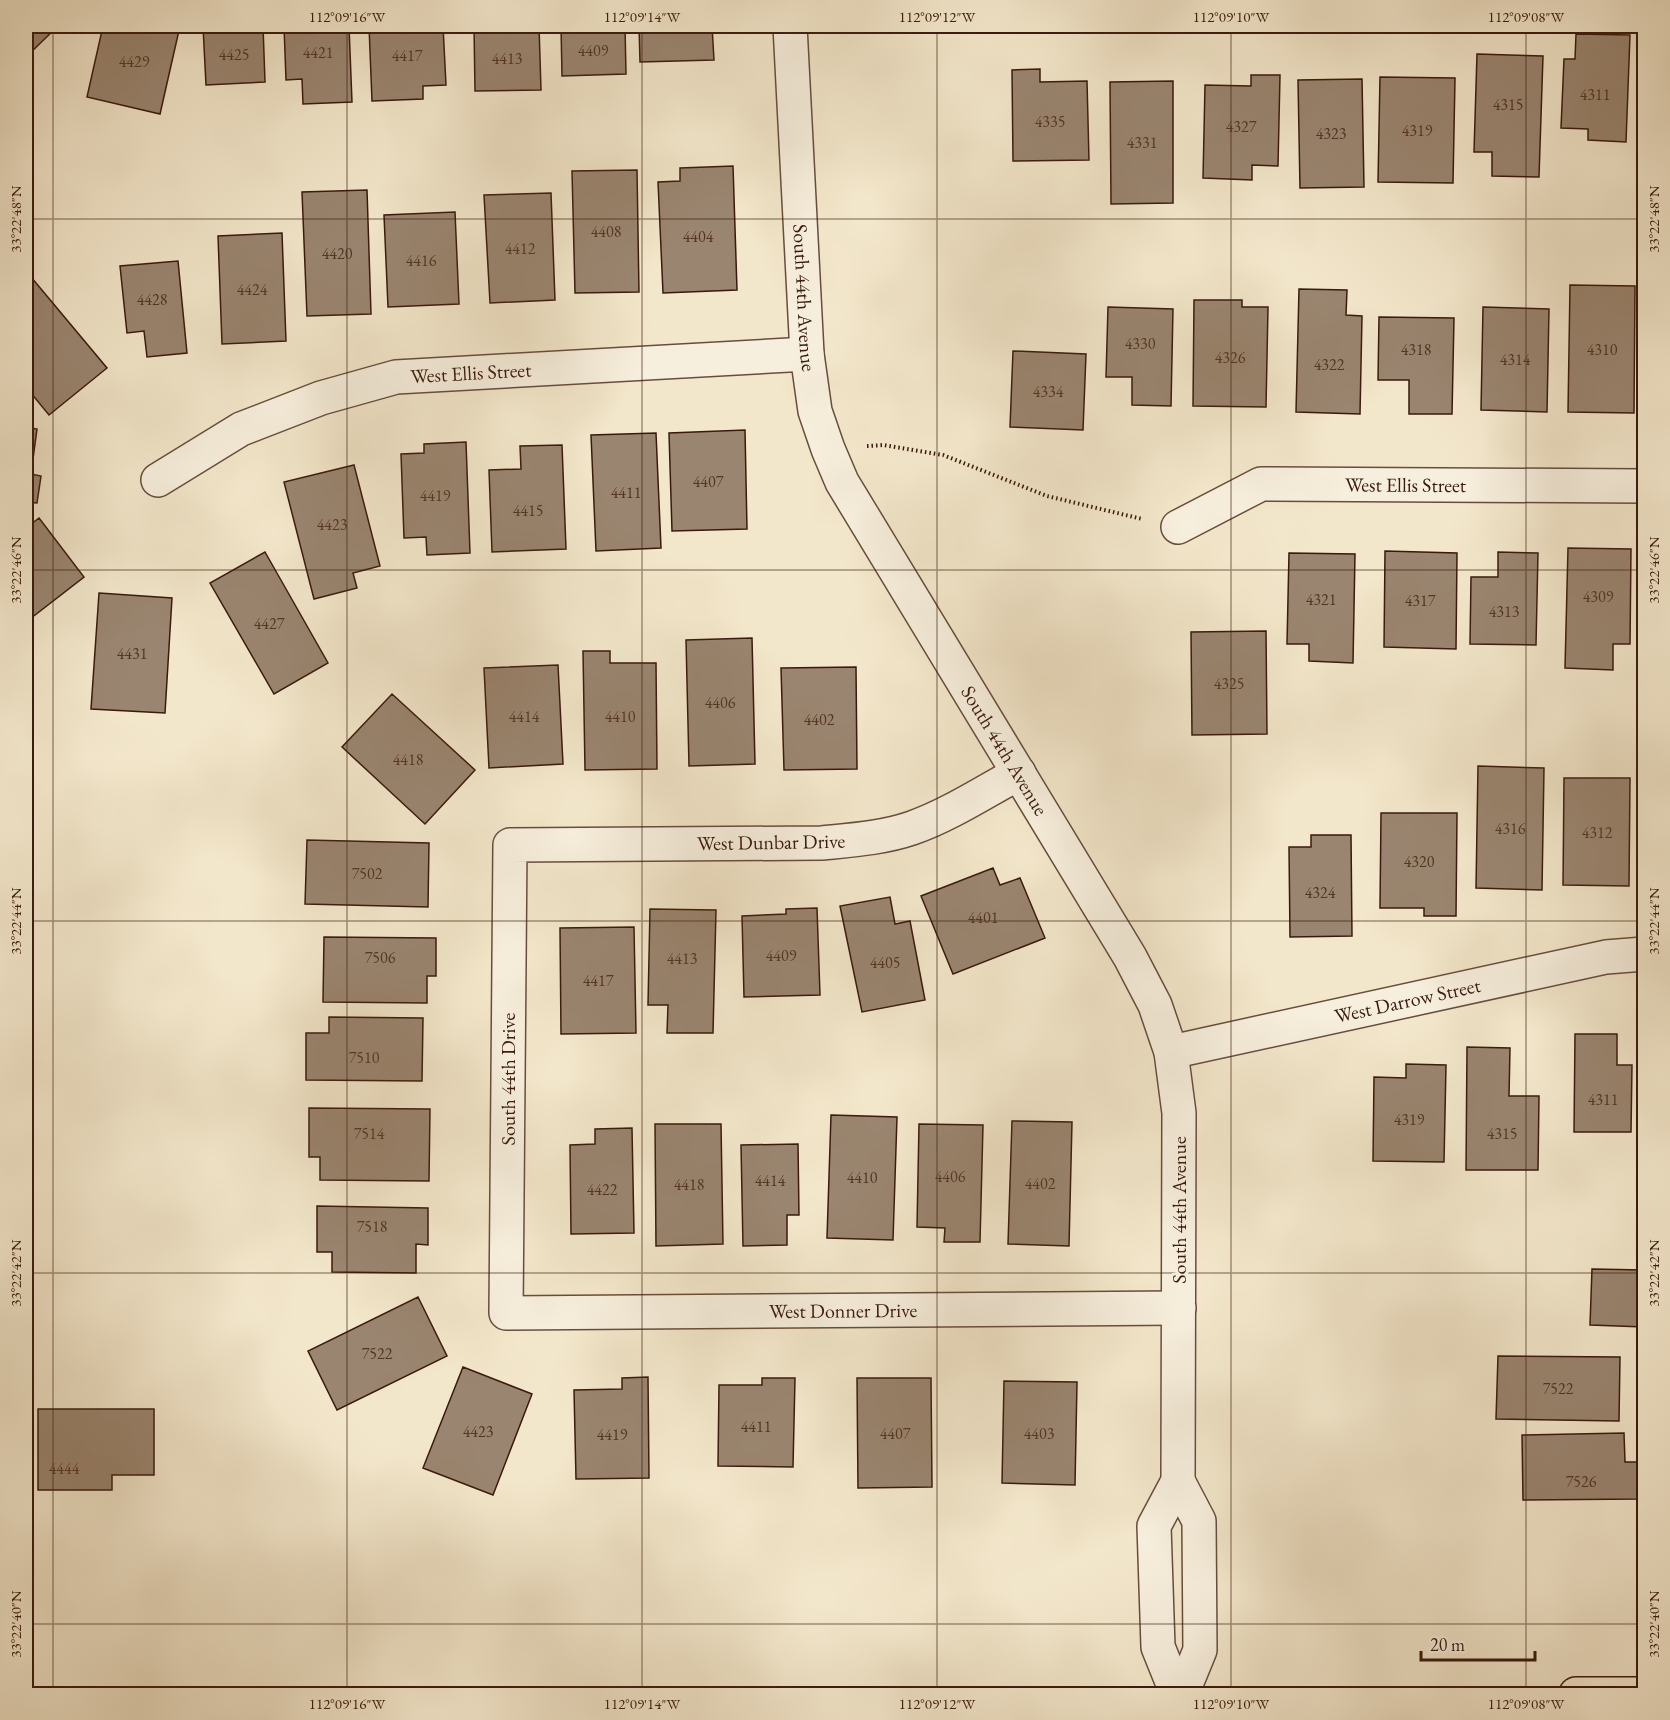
<svg xmlns="http://www.w3.org/2000/svg" width="1670" height="1720" font-family="'EB Garamond',serif">
  <style>
    .building { fill: #9a8570; stroke: #3a1a0e; stroke-width: 1.5 }
    .lines { fill: none; stroke-linecap: round; stroke-linejoin: round }
    .minor-casing { stroke: #684d3d; stroke-width: 36 }
    .primary-casing { stroke: #3a1a0e; stroke-width: 36 }
    .path { stroke: #3a1a0e; stroke-width: 4; stroke-dasharray: 1.5 3; stroke-linecap: butt }
    .minor { stroke: #f7efdd; stroke-width: 33 }
    .primary { stroke: #f3e7cb; stroke-width: 33 }
    .ticks { fill: none; stroke: #3a1a0e; stroke-width: 1.5; stroke-opacity: 0.45 }
    .labels { text-anchor: middle; stroke-width: 6; stroke-linejoin: round; paint-order: stroke }
    .number-label { font-size: 16px; fill: #523526 }
    .street-label { font-size: 20px; fill: #3a1a0e; stroke: #f7efdd }
    .neatline { fill: none; stroke: #3a1a0e; stroke-width: 2 }
    .ticks-label { font-size: 15px; text-anchor: middle; fill: #3a1a0e }
  </style>
  <rect width="100%" height="100%" fill="#f3e7cb"/>
  <filter id="stains"><feTurbulence type="fractalNoise" baseFrequency=".00333" numOctaves="4"/><feColorMatrix values="0 0 0 0 .2 0 0 0 0 .09 0 0 0 0 .02 0 0 0 .5 -.17"/></filter>
  <radialGradient id="worn" r=".72"><stop offset=".6" stop-color="#630" stop-opacity="0"/><stop offset="1" stop-color="#630" stop-opacity=".3"/></radialGradient>
  <!-- building -->
  <path class="building" d="M26,26H58L26,57Z
    M103,26H180L160,114L87,97Z
    M203,26H263L265,82L206,85Z
    M284,26H349L352,102L303,104L302,79L286,80Z
    M369,26H443L446,85L423,86V99L372,101Z
    M474,26H539L541,90L475,91Z
    M561,26H625L626,74L562,76Z
    M639,26H712L714,60L640,62Z
    M1576,34L1630,35L1626,142L1588,140V129L1561,128L1564,59H1575Z
    M1477,54L1543,56L1539,177L1492,176V152H1474Z
    M1040,69V82L1087,81L1089,160L1013,161L1012,70Z
    M1251,75H1280L1278,166L1252,165V180L1203,178L1205,85L1251,86Z
    M1380,77L1455,78L1453,183L1378,182Z
    M1362,79L1364,187L1300,188L1298,80Z
    M1173,81V203L1111,204L1110,82Z
    M733,166L737,290L663,293L658,182L680,181V168Z
    M637,170L639,292L575,293L572,171Z
    M367,190L371,314L307,316L302,192Z
    M551,193L555,300L490,303L484,195Z
    M455,212L459,304L388,307L384,215Z
    M282,233L286,341L222,344L218,236Z
    M178,261L187,353L147,357L144,331L127,333L120,266Z
    M26,271L107,368L49,415L26,387Z
    M1570,285L1635,286L1634,413L1568,412Z
    M1299,289L1347,290L1346,315L1362,316L1360,414L1296,412Z
    M1194,300H1242V307H1268L1266,407L1193,406Z
    M1108,307L1173,309L1171,406L1132,405V377H1106Z
    M1483,307L1549,309L1547,412L1481,410Z
    M1379,317L1454,318L1452,414H1409V380H1378Z
    M1013,351L1086,354L1083,430L1010,427Z
    M26,427L37,429L31,474L41,476L37,503L26,502Z
    M745,430L747,529L672,531L669,433Z
    M656,433L661,548L596,551L591,435Z
    M466,442L470,553L427,555L426,537L404,538L401,454L424,453V444Z
    M562,445L566,549L492,552L489,470L521,469L520,446Z
    M354,465L380,566L353,573L357,588L314,599L284,482Z
    M39,518L84,577L26,622V528Z
    M1568,548L1631,549L1630,644H1613V670L1565,668Z
    M1385,551L1457,553L1456,649L1384,647Z
    M265,552L328,663L274,694L210,583Z
    M1498,552L1538,553L1536,645L1470,644L1471,577H1498Z
    M1289,553L1355,554L1353,663L1309,661V644H1287Z
    M99,593L172,598L165,713L91,709Z
    M1266,631L1267,734L1192,735L1191,632Z
    M752,638L755,764L689,766L686,640Z
    M583,651H610V663H656L657,769L585,770Z
    M558,665L563,764L489,768L484,668Z
    M856,667L857,769L784,770L781,668Z
    M392,694L475,770L425,824L342,747Z
    M1478,766L1544,768L1542,890L1476,888Z
    M1564,778H1630L1629,886L1563,885Z
    M1381,813H1457L1456,916H1424V908H1380Z
    M1311,835H1351L1352,936L1290,937L1289,847H1311Z
    M307,840L429,843L428,907L305,904Z
    M993,868L1000,885L1020,878L1045,938L953,974L921,896Z
    M890,897L895,924L910,921L925,1000L862,1012L840,906Z
    M817,908L820,995L744,997L742,916L786,914V909Z
    M650,909L716,910L713,1033H667L668,1005H648Z
    M634,927L636,1033L561,1034L560,928Z
    M324,937L436,938V976H427V1003L323,1002Z
    M329,1017L423,1018L422,1081L306,1080V1033H329Z
    M1575,1034H1617V1065H1632L1631,1132H1574Z
    M1467,1047L1510,1048L1509,1096H1539L1538,1170H1466Z
    M1406,1064L1446,1065L1444,1162L1373,1161L1374,1077L1406,1078Z
    M309,1108L430,1109L429,1181L320,1180V1157H309Z
    M831,1115L897,1117L893,1240L827,1238Z
    M1012,1121L1072,1122L1069,1246L1008,1244Z
    M655,1124H721L723,1244L656,1246Z
    M919,1124L983,1125L980,1242H944L945,1228L917,1227Z
    M632,1128L634,1233L571,1234L570,1145L595,1144V1129Z
    M798,1144L799,1215H787V1245L743,1246L741,1145Z
    M317,1206L428,1208V1245L416,1244V1273L332,1272V1252H317Z
    M1592,1269L1644,1270V1327L1590,1325Z
    M418,1297L447,1356L337,1410L308,1351Z
    M1498,1356L1620,1357L1619,1421L1496,1419Z
    M463,1367L532,1394L493,1495L423,1468Z
    M648,1377L649,1478L576,1479L574,1390L622,1389V1378Z
    M762,1378H795L793,1467L718,1466L719,1385H762Z
    M857,1378H931L932,1487L858,1488Z
    M1004,1381L1077,1382L1075,1485L1002,1483Z
    M38,1409H154V1475H112V1490H38Z
    M1624,1433L1625,1462H1640V1499L1523,1500L1522,1435Z"/>
  <g class="lines">
    <defs>
      <g id="minor">
        <path id="s1" d="M790,26L807,354L815,411L828,449L842,482L1130,957L1155,1005L1171,1052L1179,1113L1178,1481L1154,1526L1158,1647L1177,1694"/>
        <path id="s2" d="M158,480L241,429L321,398L396,377L807,354"/>
        <path id="s3" d="M1178,527L1261,484L1644,486"/>
        <path id="s4" d="M1019,773C984,792 949,815 912,828C883,838 852,840 822,843L510,845L506,1313L1179,1308"/>
        <path id="s5" d="M1171,1052L1606,957L1644,954"/>
        <path d="M1178,1481L1199,1521L1200,1650L1182,1694"/>
      </g>
      <path id="primary" d="M1576,1694H1644"/>
    </defs>
    <!-- minor casing -->
    <use href="#minor" class="minor-casing"/>
    <!-- primary casing -->
    <use href="#primary" class="primary-casing"/>
    <!-- path -->
    <path class="path" d="M867,446L884,445L943,455L1047,496L1142,519"/>
    <!-- minor -->
    <use href="#minor" class="minor"/>
    <!-- primary -->
    <use href="#primary" class="primary"/>
  </g>
  <!-- ticks -->
  <path class="ticks" d="M53,26V1694M347,26V1694M642,26V1694M937,26V1694M1231,26V1694M1526,26V1694M26,219H1644M26,570H1644M26,921H1644M26,1273H1644M26,1624H1644"/>
  <g class="labels">
    <!-- number labels -->
    <g class="number-label">
      <text x="593" y="56">4409</text>
      <text x="318" y="58">4421</text>
      <text x="234" y="60">4425</text>
      <text x="407" y="61">4417</text>
      <text x="507" y="64">4413</text>
      <text x="134" y="67">4429</text>
      <text x="1595" y="100">4311</text>
      <text x="1508" y="110">4315</text>
      <text x="1050" y="127">4335</text>
      <text x="1241" y="132">4327</text>
      <text x="1417" y="136">4319</text>
      <text x="1331" y="139">4323</text>
      <text x="1142" y="148">4331</text>
      <text x="606" y="237">4408</text>
      <text x="698" y="242">4404</text>
      <text x="520" y="254">4412</text>
      <text x="337" y="259">4420</text>
      <text x="421" y="266">4416</text>
      <text x="252" y="295">4424</text>
      <text x="152" y="305">4428</text>
      <text x="1140" y="349">4330</text>
      <text x="1416" y="355">4318</text>
      <text x="1602" y="355">4310</text>
      <text x="1230" y="363">4326</text>
      <text x="1515" y="365">4314</text>
      <text x="1329" y="370">4322</text>
      <text x="1048" y="397">4334</text>
      <text x="708" y="487">4407</text>
      <text x="626" y="498">4411</text>
      <text x="435" y="501">4419</text>
      <text x="528" y="516">4415</text>
      <text x="332" y="530">4423</text>
      <text x="1598" y="602">4309</text>
      <text x="1321" y="605">4321</text>
      <text x="1420" y="606">4317</text>
      <text x="1504" y="617">4313</text>
      <text x="269" y="629">4427</text>
      <text x="132" y="659">4431</text>
      <text x="1229" y="689">4325</text>
      <text x="720" y="708">4406</text>
      <text x="524" y="722">4414</text>
      <text x="620" y="722">4410</text>
      <text x="819" y="725">4402</text>
      <text x="408" y="765">4418</text>
      <text x="1510" y="834">4316</text>
      <text x="1597" y="838">4312</text>
      <text x="1419" y="867">4320</text>
      <text x="367" y="879">7502</text>
      <text x="1320" y="898">4324</text>
      <text x="983" y="923">4401</text>
      <text x="781" y="961">4409</text>
      <text x="380" y="963">7506</text>
      <text x="682" y="964">4413</text>
      <text x="885" y="968">4405</text>
      <text x="598" y="986">4417</text>
      <text x="364" y="1063">7510</text>
      <text x="1603" y="1105">4311</text>
      <text x="1409" y="1125">4319</text>
      <text x="369" y="1139">7514</text>
      <text x="1502" y="1139">4315</text>
      <text x="950" y="1182">4406</text>
      <text x="862" y="1183">4410</text>
      <text x="770" y="1186">4414</text>
      <text x="1040" y="1189">4402</text>
      <text x="689" y="1190">4418</text>
      <text x="602" y="1195">4422</text>
      <text x="372" y="1232">7518</text>
      <text x="377" y="1359">7522</text>
      <text x="1558" y="1394">7522</text>
      <text x="756" y="1432">4411</text>
      <text x="478" y="1437">4423</text>
      <text x="895" y="1439">4407</text>
      <text x="1039" y="1439">4403</text>
      <text x="612" y="1440">4419</text>
      <text x="64" y="1474">4444</text>
      <text x="1581" y="1487">7526</text>
    </g>
    <!-- street labels -->
    <g class="street-label">
      <text dy="7" stroke="none"><textPath href="#s1" startOffset="272">South 44th Avenue</textPath></text>
      <text dy="7" stroke="none"><textPath href="#s2" startOffset="336">West Ellis Street</textPath></text>
      <text dy="7" stroke="none"><textPath href="#s3" startOffset="238">West Ellis Street</textPath></text>
      <text dy="7" stroke="none"><textPath href="#s1" startOffset="776">South 44th Avenue</textPath></text>
      <text transform="translate(771 842) rotate(-1)" y="7">West Dunbar Drive</text>
      <text dy="7" stroke="none"><textPath href="#s5" startOffset="242">West Darrow Street</textPath></text>
      <text transform="translate(508 1079) rotate(-90)" y="7">South 44th Drive</text>
      <text transform="translate(1179 1210) rotate(-90)" y="7">South 44th Avenue</text>
      <text dy="7" stroke="none"><textPath href="#s4" startOffset="1329">West Donner Drive</textPath></text>
    </g>
  </g>
  <!-- margin -->
  <rect width="1670" height="1720" fill="none" stroke="#f3e7cb" stroke-width="66"/>
  <!-- scale -->
  <path d="M1421 1651v9h114v-9" fill="none" stroke="#3a1a0e" stroke-width="3"/>
  <text x="1430" y="1651" font-size="18" fill="#3a1a0e" stroke="#f7efdd" stroke-width="4.5" paint-order="stroke">20 m</text>
  <rect x="33" y="33" width="1604" height="1654" class="neatline"/>
  <g class="ticks-label">
    <text x="347" y="22">112°09'16"W</text>
    <text x="642" y="22">112°09'14"W</text>
    <text x="937" y="22">112°09'12"W</text>
    <text x="1231" y="22">112°09'10"W</text>
    <text x="1526" y="22">112°09'08"W</text>
    <text transform="translate(16 219) rotate(-90)" y="5">33°22'48"N</text>
    <text transform="translate(1654 219) rotate(-90)" y="5">33°22'48"N</text>
    <text transform="translate(16 570) rotate(-90)" y="5">33°22'46"N</text>
    <text transform="translate(1654 570) rotate(-90)" y="5">33°22'46"N</text>
    <text transform="translate(16 921) rotate(-90)" y="5">33°22'44"N</text>
    <text transform="translate(1654 921) rotate(-90)" y="5">33°22'44"N</text>
    <text transform="translate(16 1273) rotate(-90)" y="5">33°22'42"N</text>
    <text transform="translate(1654 1273) rotate(-90)" y="5">33°22'42"N</text>
    <text transform="translate(16 1624) rotate(-90)" y="5">33°22'40"N</text>
    <text transform="translate(1654 1624) rotate(-90)" y="5">33°22'40"N</text>
    <text x="347" y="1709">112°09'16"W</text>
    <text x="642" y="1709">112°09'14"W</text>
    <text x="937" y="1709">112°09'12"W</text>
    <text x="1231" y="1709">112°09'10"W</text>
    <text x="1526" y="1709">112°09'08"W</text>
  </g>
  <rect width="100%" height="100%" filter="url(#stains)"/>
  <rect width="100%" height="100%" fill="url(#worn)"/>
</svg>
